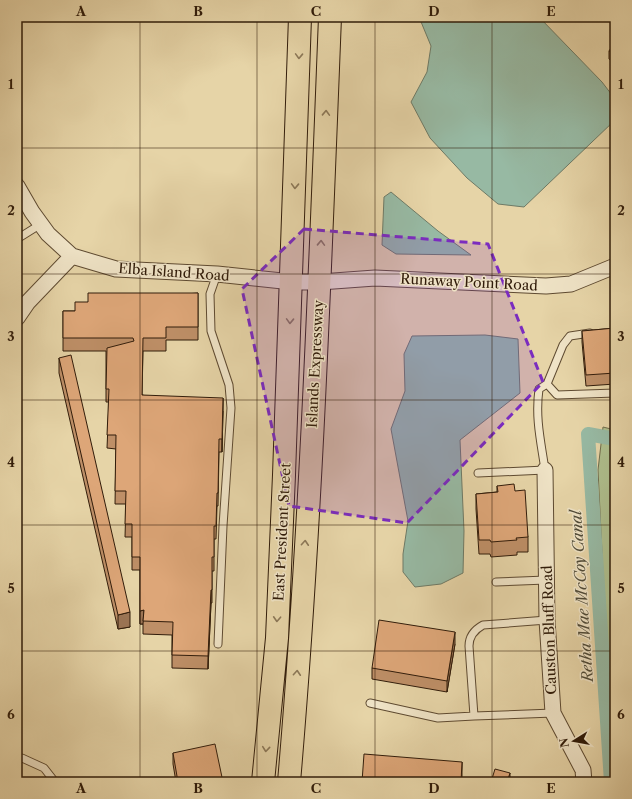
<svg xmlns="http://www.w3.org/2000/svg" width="632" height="799" font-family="'Libre Caslon Text',serif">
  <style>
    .green { fill: #aebe8d; stroke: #706d4c }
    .water { fill: #97b9a3; stroke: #6e7a66 }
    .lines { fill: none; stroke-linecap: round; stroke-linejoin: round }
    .canal { stroke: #97b9a3; stroke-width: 14 }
    .service-casing { stroke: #5e4a31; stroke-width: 9 }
    .minor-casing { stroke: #5e4a31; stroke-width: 17 }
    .primary-casing { stroke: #311c0a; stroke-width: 24 }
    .service { stroke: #efe3c6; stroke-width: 7 }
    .minor { stroke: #efe3c6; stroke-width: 15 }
    .primary { stroke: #e6d4a7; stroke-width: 22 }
    .wall { fill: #be8f67; stroke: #311c0a }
    .shaded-wall { fill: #9b7454; stroke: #311c0a }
    .building { fill: #dda678; stroke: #311c0a }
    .oneway { stroke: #8c7858 }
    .marked { fill: #7b2cbf; fill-opacity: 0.2; stroke: #7b2cbf; stroke-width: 3; stroke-dasharray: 8 5; stroke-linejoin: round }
    .grid { fill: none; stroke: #311c0a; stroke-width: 1; stroke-opacity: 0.55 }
    .labels { text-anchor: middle; stroke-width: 3; stroke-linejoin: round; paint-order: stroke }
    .street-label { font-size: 14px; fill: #311c0a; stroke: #efe3c6 }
    .water-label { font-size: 15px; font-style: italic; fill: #504b38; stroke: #efe3c6 }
    .neatline { fill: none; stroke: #311c0a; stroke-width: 1.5 }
    .grid-label { font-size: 13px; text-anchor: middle; font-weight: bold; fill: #311c0a }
  </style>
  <rect width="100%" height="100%" fill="#e6d4a7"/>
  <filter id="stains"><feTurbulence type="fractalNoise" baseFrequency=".005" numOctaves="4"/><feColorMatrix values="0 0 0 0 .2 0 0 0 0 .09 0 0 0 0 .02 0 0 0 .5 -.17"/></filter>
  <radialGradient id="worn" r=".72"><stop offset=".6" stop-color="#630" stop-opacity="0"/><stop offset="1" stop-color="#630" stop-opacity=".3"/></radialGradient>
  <!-- green -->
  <path class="green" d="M603,427L615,430V782H613L598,470Z"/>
  <!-- water -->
  <path class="water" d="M419,17H539L602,82L615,99L614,121L524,207L498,204L467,178L430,138L411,102L427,72L431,46Z
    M391,192L438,231L471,255L396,254L382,245L384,197Z
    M485,335L518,339L520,393L460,440L464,531L463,573L441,584L415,587L403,572V554L408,521L391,429L405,391L404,354L412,336Z"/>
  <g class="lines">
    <!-- canal -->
    <path class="canal" d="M611,782L588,434L615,439"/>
    <defs>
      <path id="service" d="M17,239L41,224
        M217,274L210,294L211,331L229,385L231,408L223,526L218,644
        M547,384L557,395L615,393
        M478,473L545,470C541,442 535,418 539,389L547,384L563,345L570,336L590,333
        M496,582L546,580
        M547,620L483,625C474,630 469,636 469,646L474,716L553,713
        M370,703L438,718L474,716
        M17,760L22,758L44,768L55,782"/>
      <path id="minor" d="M17,186L32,212L48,234L72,256L116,269L217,274L292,282H320L375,278L546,286L571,284L615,266
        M17,318L28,302L72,256
        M545,470L547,620L553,713L583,770L584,782"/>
      <path id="primary" d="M263,782L277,638L284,475L300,17
        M289,782C311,528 320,272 330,17"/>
    </defs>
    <!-- service casing -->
    <use href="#service" class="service-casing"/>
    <!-- minor casing -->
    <use href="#minor" class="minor-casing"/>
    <!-- primary casing -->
    <use href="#primary" class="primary-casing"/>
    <!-- service -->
    <use href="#service" class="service"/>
    <!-- minor -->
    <use href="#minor" class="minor"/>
    <!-- primary -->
    <use href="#primary" class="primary"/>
  </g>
  <!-- wall -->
  <path class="wall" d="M615,43V64L609,59V51Z
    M198,293V340H166V351H143L142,395L223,411L222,452H219L218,506H217L216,539H214V571H212V603H211L208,669L172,668V635L143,634V624H140V570H132V537H125L126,504H115L116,449L107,448L109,402H106V351H63V311H75L88,302Z
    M615,328V384L586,386L582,342V331Z
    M59,358L130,627L118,629L59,373Z
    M497,486L515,491L528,537V552H517V555L491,557L490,554H479L476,509V494L497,492Z
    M455,644L447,692L372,679V668Z
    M173,753L223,782H176L173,764Z"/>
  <!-- shaded-wall -->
  <path class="shaded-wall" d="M223,398V411L222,452V439Z
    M211,590V603L208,669V656Z
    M144,610L143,624H140V611Z
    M130,612V627L118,629V615Z
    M455,632V644L447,692V681Z
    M462,762V782H461Z
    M510,773V782H507Z"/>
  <!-- building -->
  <path class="building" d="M615,43V56L609,51Z
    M88,293H198V327H166V338H143L142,395L223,398L222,439H219L218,493H217L216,526H214V557H212V590H211L208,656L172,655L173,622L143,621L144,610L140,611V557H132V524H125L126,491H115L116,435H107L109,389H106L107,348L134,341L133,338H63V311H75V302H88Z
    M615,328V373L586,375L582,331Z
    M71,355L130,612L118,615L59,358Z
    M514,484L515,491L525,490L528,537L516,538L517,540L491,542L490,540H479L476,494L498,492L497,486Z
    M379,620L455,632L447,681L372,668Z
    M215,744L223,782H178L173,753Z
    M364,754L462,762L461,782H362Z
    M495,769L510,773L507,782H491Z"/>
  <!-- one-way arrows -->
  <defs><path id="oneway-chevron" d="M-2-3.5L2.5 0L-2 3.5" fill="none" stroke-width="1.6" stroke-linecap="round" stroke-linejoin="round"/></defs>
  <g class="oneway">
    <use href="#oneway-chevron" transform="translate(299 56) rotate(92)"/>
    <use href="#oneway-chevron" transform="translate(326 113) rotate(-88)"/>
    <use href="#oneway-chevron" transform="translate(295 186) rotate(92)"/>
    <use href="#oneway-chevron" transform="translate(321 243) rotate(-88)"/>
    <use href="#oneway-chevron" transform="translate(290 321) rotate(92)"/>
    <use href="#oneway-chevron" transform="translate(305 543) rotate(-86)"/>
    <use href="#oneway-chevron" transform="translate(277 619) rotate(93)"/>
    <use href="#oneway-chevron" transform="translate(297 673) rotate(-86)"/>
    <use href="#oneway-chevron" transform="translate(266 749) rotate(96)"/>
  </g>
  <!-- marked area -->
  <path class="marked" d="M304,229L488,244L543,382L407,523L289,506L242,289Z"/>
  <!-- grid -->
  <path class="grid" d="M140,17V782M257,17V782M375,17V782M492,17V782M17,148H615M17,274H615M17,400H615M17,525H615M17,651H615"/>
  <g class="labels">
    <!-- street labels -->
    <g class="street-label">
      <text transform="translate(174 272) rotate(4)" y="5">Elba Island Road</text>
      <text transform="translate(469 282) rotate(3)" y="5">Runaway Point Road</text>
      <text transform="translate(315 364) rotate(-87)" y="5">Islands Expressway</text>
      <text transform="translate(282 532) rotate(-87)" y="5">East President Street</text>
      <text transform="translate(549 630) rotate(-92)" y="5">Causton Bluff Road</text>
    </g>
    <!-- water labels -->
    <g class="water-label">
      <text transform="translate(582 596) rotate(-94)" y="5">Retha Mae McCoy Canal</text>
    </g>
  </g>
  <!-- margin -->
  <rect width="632" height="799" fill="none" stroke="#e6d4a7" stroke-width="44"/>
  <!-- north arrow -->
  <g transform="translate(574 741) rotate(259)" stroke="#efe3c6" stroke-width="3" paint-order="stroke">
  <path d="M0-3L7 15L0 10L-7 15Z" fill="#311c0a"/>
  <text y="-6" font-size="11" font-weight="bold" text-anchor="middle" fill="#311c0a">N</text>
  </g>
  <rect x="22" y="22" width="588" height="755" class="neatline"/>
  <g class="grid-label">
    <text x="81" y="16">A</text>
    <text x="198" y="16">B</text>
    <text x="316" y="16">C</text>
    <text x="434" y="16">D</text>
    <text x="551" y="16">E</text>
    <text x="11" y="89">1</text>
    <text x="621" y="89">1</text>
    <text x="11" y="215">2</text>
    <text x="621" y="215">2</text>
    <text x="11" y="341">3</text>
    <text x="621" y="341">3</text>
    <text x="11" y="467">4</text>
    <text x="621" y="467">4</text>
    <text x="11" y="593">5</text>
    <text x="621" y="593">5</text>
    <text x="11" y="719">6</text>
    <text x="621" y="719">6</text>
    <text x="81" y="793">A</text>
    <text x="198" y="793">B</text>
    <text x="316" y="793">C</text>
    <text x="434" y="793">D</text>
    <text x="551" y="793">E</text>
  </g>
  <rect width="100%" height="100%" filter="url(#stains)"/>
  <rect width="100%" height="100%" fill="url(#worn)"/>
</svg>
